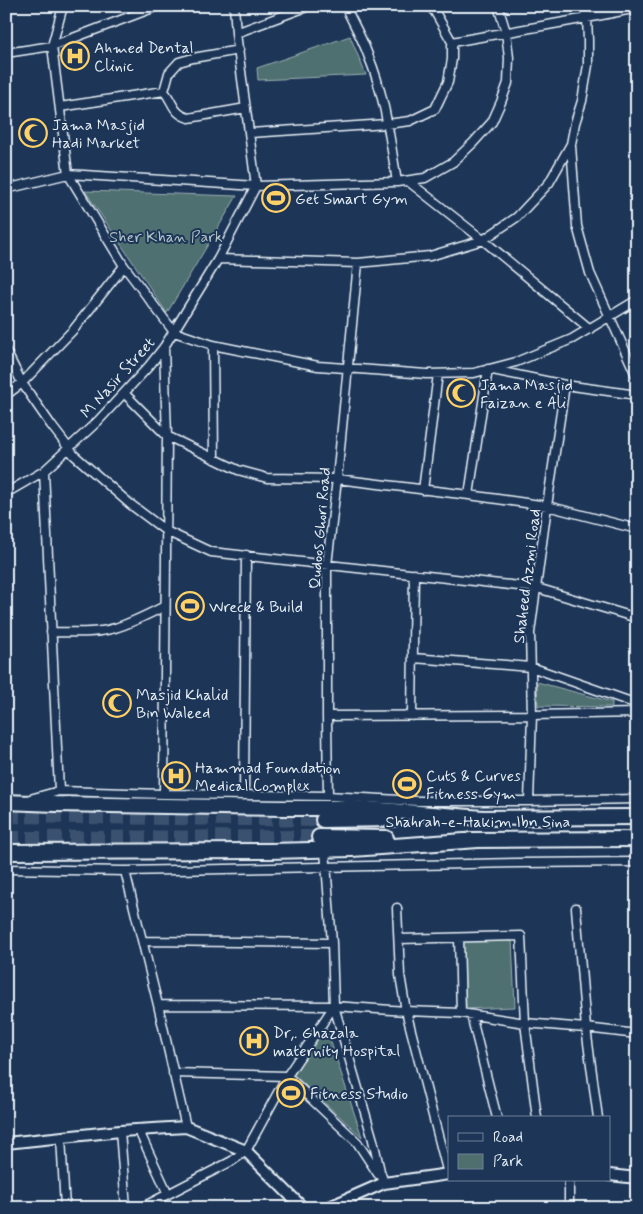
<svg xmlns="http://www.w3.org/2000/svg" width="643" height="1214" font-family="Mynerve,sans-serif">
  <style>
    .green { fill: #4f6f6f; stroke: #9cb0b4 }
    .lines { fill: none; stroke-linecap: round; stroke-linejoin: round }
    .highway-tunnel { stroke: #3b516f; stroke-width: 14; stroke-dasharray: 14 7; stroke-linecap: butt }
    .street-casing { stroke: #e8f1f8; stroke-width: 11 }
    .secondary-casing { stroke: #e8f1f8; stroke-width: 14 }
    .highway-casing { stroke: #e8f1f8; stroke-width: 18 }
    .street { stroke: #1d3557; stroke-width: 8 }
    .secondary { stroke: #1d3557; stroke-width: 10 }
    .highway { stroke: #1d3557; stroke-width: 14 }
    .labels { text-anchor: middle; stroke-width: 4; stroke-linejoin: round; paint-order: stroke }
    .poi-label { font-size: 16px; fill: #e8f1f8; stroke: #1d3557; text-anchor: start }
    .park-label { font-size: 16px; fill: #b2c4c8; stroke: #1d3557 }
    .street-label { font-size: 16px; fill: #e8f1f8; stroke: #1d3557 }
  </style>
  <rect width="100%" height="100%" fill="#1d3557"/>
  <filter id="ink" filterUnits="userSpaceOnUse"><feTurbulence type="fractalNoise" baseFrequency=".02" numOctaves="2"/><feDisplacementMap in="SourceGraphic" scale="10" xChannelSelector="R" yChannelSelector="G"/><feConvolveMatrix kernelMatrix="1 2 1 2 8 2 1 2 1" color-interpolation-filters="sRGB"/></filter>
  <g filter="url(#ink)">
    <!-- green -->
    <path class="green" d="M350,36L366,75L258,80L257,68Z
      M85,191L237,196L167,313Z
      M537,682L612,702V707L538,706Z
      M512,940L515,1007L466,1009L463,942Z
      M325,1024L362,1137L294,1075Z"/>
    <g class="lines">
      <!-- highway-tunnel -->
      <path class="highway-tunnel" d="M6,816L323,820
        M6,838L319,837"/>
      <defs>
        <path id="street" d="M63,6L52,46L68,174L124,266L174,332
          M345,6C353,23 362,38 368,55C385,95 390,140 397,182
          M236,33L309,6
          M452,42L587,18L637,8
          M6,53L52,46L158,6
          M164,91L169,73L179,62L193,58L239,50
          M60,107L164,91C174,103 172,113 189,118L246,108
          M250,133L387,124L410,121L435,109L448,82L452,59V42L435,12L429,6
          M571,146L577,226L590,273L637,377
          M408,181L483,240L590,329
          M6,189L68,174L256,186L397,182L425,178L453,162L473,143L492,122L501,102L508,83L509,58L506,32L498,6
          M218,259L358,263L430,256L483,240L517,217L549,183L571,144L575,123L582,101L588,65V40L587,18L584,6
          M174,332L213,345L318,366L426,374L474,373L516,362L572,339L637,300
          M213,345L214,459
          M6,351L22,383L51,425L74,455L130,504L166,531L211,552L537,588L637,618
          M124,393L167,436L238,470L267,478L337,479L469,495L547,506L637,529
          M6,395L22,383L74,329L124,266
          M44,471L59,791
          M423,490L438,374
          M6,493L44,471L98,421L149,366L164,347L218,259L256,186L236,33L234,6
          M469,495L488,369L565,385L637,395
          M51,632C72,632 95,634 115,628C132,623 149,614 165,606
          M413,658L531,667L637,704
          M327,716L532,715L637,713
          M412,716L414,574
          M164,794L167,436L164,347
          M244,795L246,555
          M328,796L327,716V565L337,479L358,263
          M30,799L59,791L164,794L328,796L417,801H529L637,799
          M529,801L532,715L530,633L547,506L565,385
          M325,850L332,943L334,1006L373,1140L380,1171L384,1183
          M6,869L125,871L518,863L637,862
          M125,871L158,1005L186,1127
          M397,908L400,975L406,1011L448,1174
          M576,908L586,1028L598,1118
          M459,938L461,1013
          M399,939L521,936L525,1023L537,1118
          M143,941L332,943
          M158,1005L334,1006L406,1011L461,1013L525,1023L586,1028L637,1034
          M471,1015L497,1118
          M173,1073L287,1076L357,1142L378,1174
          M138,1129L168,1194
          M120,1131L126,1208
          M61,1137L65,1208
          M141,1208L232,1161L246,1151L287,1076L334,1006
          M569,1208V1180
          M636,1208V1178"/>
        <path id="secondary" d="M6,1143L120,1131L186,1127L246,1151L303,1208
          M609,1175L637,1178
          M327,1208L384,1183L449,1174"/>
        <path id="highway" d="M6,802L55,804L282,808H355L483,818
          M473,818L637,817
          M323,820L394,819
          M319,837L386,838
          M470,840L637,839
          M6,852L270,851L352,849L478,840"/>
      </defs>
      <!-- street casing -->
      <use href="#street" class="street-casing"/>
      <!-- secondary casing -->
      <use href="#secondary" class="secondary-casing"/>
      <!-- highway casing -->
      <use href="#highway" class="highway-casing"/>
      <!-- street -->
      <use href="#street" class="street"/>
      <!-- secondary -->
      <use href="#secondary" class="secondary"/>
      <!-- highway -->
      <use href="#highway" class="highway"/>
    </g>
  </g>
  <!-- icons -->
  <defs>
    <symbol id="hospital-ring" viewBox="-11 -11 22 22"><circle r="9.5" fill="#1d3557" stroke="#ffd166" stroke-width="1.5"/><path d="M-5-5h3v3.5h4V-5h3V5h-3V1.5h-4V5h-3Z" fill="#ffd166"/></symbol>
    <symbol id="mosque-ring" viewBox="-11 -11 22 22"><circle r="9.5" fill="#1d3557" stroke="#ffd166" stroke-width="1.5"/><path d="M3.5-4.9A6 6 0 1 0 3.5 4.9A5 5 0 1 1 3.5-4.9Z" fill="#ffd166"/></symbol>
    <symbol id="stadium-ring" viewBox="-11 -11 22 22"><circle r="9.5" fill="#1d3557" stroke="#ffd166" stroke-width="1.5"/><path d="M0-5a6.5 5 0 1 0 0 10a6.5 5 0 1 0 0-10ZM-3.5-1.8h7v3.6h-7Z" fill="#ffd166"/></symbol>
  </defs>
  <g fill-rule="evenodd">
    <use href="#hospital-ring" x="59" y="40" width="32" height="32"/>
    <use href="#mosque-ring" x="17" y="117" width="32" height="32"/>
    <use href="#stadium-ring" x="260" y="182" width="32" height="32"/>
    <use href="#mosque-ring" x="445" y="377" width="32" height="32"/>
    <use href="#stadium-ring" x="174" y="590" width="32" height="32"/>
    <use href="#mosque-ring" x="101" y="687" width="32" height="32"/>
    <use href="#hospital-ring" x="160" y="760" width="32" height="32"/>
    <use href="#stadium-ring" x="391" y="768" width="32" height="32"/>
    <use href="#hospital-ring" x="238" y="1025" width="32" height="32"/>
    <use href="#stadium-ring" x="275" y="1077" width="32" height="32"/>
  </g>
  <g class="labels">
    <!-- poi labels -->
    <g class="poi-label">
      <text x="94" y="53">Ahmed Dental<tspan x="94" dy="18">Clinic</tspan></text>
      <text x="52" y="130">Jama Masjid<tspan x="52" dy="18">Hadi Market</tspan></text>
      <text x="295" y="204">Get Smart Gym</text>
      <text x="480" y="390">Jama Masjid<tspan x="480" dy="18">Faizan e Ali</tspan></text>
      <text x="209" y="612">Wreck &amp; Build</text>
      <text x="136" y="700">Masjid Khalid<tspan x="136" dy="18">Bin Waleed</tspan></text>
      <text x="195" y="773">Hammad Foundation<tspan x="195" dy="18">Medical Complex</tspan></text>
      <text x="426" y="781">Cuts &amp; Curves<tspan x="426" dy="18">Fitness Gym</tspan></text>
      <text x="273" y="1038">Dr,. Ghazala<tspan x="273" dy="18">maternity Hospital</tspan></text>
      <text x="310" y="1099">Fitness Studio</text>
    </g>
    <!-- park labels -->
    <g class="park-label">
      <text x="166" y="242">Sher Khan Park</text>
    </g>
    <!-- street labels -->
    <g class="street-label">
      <text transform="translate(117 377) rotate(-48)" y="6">M Nasir Street</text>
      <text transform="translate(319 528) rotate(-85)" y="6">Qudoos Ghori Road</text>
      <text transform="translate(526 576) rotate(-83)" y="6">Shaheed Azmi Road</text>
      <text x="478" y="827">Shahrah-e-Hakim Ibn Sina</text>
    </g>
  </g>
  <!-- margin -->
  <rect width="643" height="1214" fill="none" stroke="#1d3557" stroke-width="25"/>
  <rect x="12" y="12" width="618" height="1189" fill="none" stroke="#e8f1f8" stroke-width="2" filter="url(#ink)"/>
  <!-- legend -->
  <rect x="448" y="1116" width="162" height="65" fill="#1d3557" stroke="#6e8097"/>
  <rect x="458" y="1133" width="25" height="8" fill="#1d3557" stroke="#6e8097"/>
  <text x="493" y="1142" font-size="15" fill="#e8f1f8">Road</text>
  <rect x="458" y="1154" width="25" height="15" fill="#4f6f6f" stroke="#6e8097"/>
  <text x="493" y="1166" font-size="15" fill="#e8f1f8">Park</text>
</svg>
